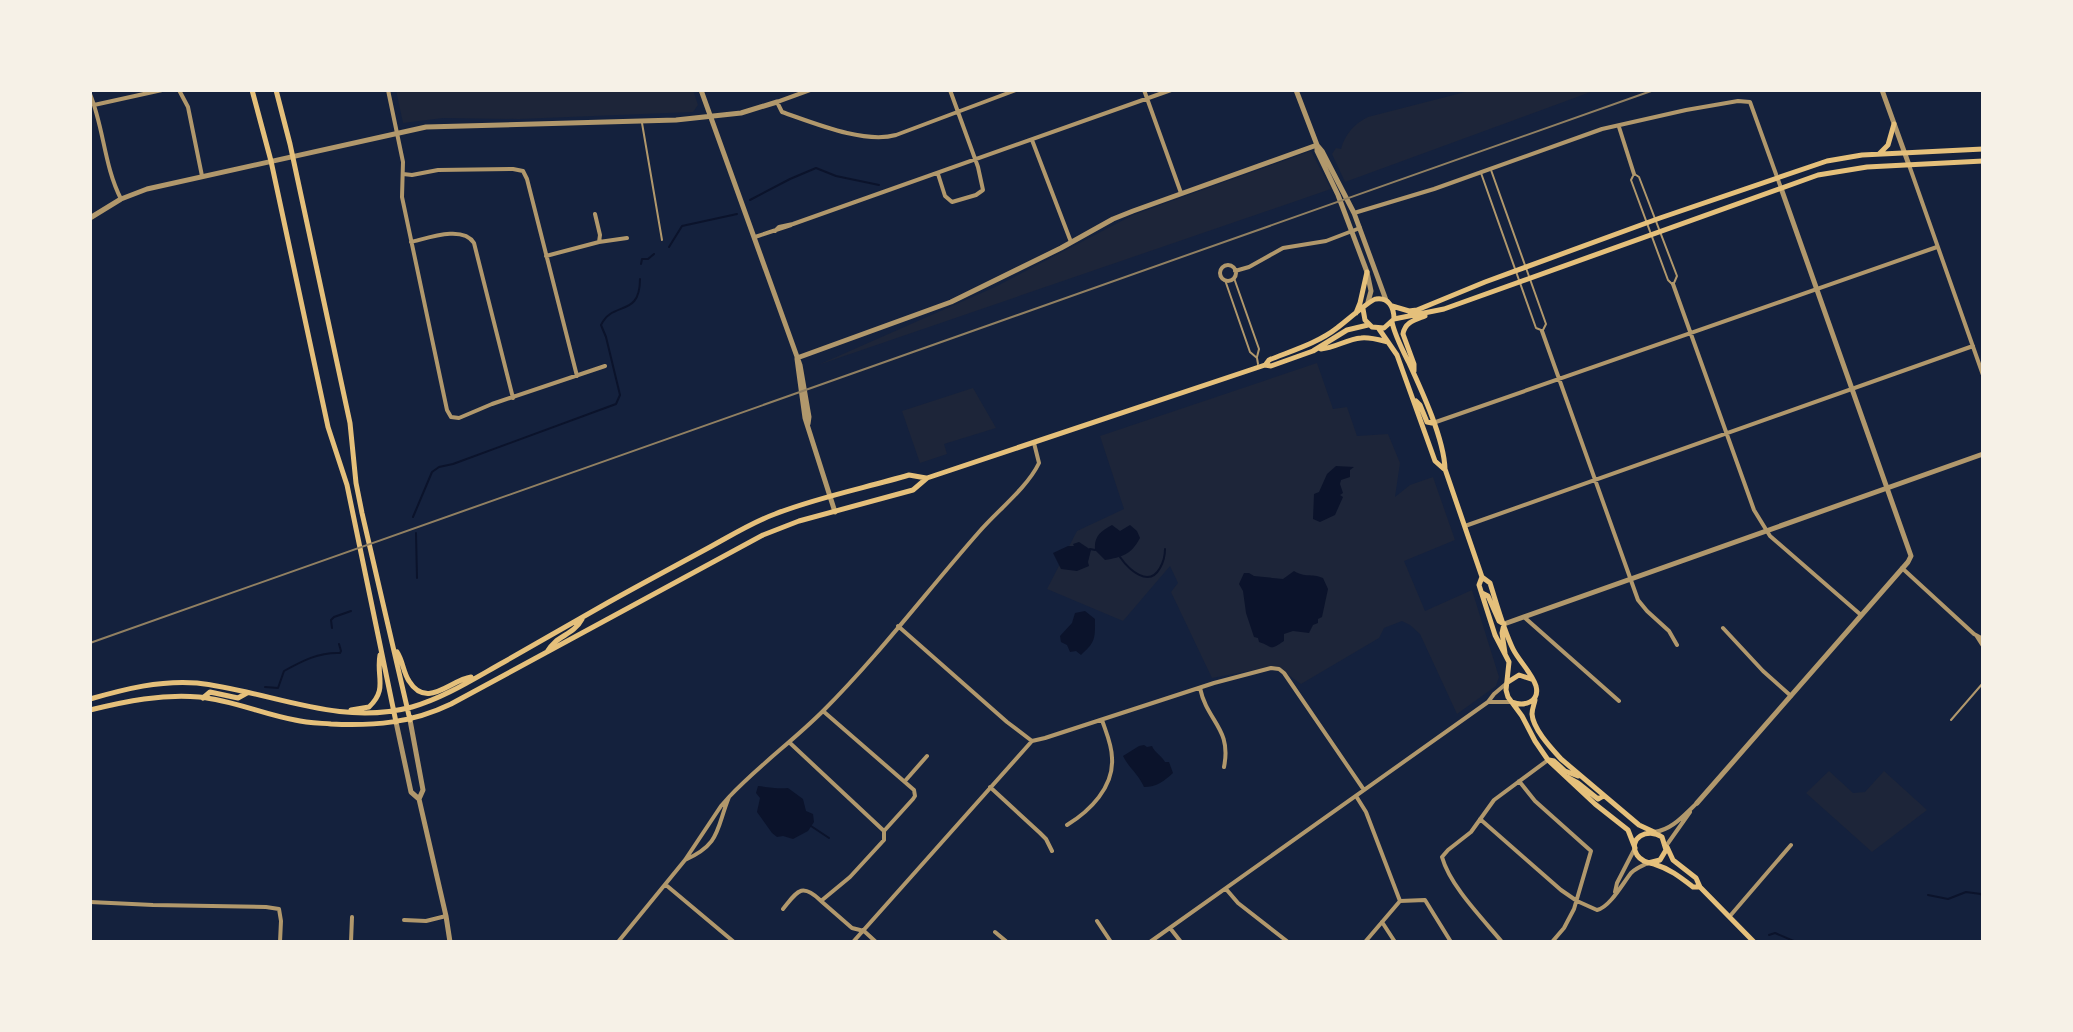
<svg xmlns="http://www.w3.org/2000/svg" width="2073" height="1032" font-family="Jost,sans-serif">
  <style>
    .green { fill: #1d2539 }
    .water { fill: #0b132b }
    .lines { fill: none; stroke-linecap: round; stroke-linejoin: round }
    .stream { stroke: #0b132b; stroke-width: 2 }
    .service { stroke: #b1986c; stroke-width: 2 }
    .minor { stroke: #b1986c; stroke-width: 4 }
    .tertiary { stroke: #b1986c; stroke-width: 5 }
    .secondary { stroke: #e5c07b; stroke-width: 5 }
    .rail { stroke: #918062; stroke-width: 2 }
  </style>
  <rect width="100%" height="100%" fill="#14213d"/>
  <!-- green -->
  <path class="green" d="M396,90H693L698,105L693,112L519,119L443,118L403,123Z
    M1473,90H1596L1345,182L1332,154L1336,148L1341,149C1345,134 1354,124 1368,117Z
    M1311,151L1331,189L818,365L995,287L1133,215Z
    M1317,363L1333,409L1347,407L1357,436L1388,434L1400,463L1395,497L1410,485L1433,477L1455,540L1404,561L1425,611L1472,590L1499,677L1496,686L1457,714L1420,634L1410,625L1402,621L1384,628L1379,638L1301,684L1276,666L1212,678L1171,592L1178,583L1170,566L1123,621L1047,589L1077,531L1124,509L1100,436Z
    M973,388L996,428L944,444L947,454L920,463L902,411Z
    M1829,771L1853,793L1865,792L1884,771L1927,810L1872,852L1806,793Z"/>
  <!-- water -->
  <path class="water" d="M1336,466L1354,467L1350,470V477L1341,480L1340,484L1343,493L1340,495L1343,497L1335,515L1320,522L1313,519L1314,494L1319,492L1327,474Z
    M1112,525L1120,531L1130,525L1137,531L1140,538C1131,555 1122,557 1105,560L1095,550C1094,536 1100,532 1112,525Z
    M1079,542L1091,550L1088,562L1089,566L1077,571L1061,569L1053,553L1068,546H1074L1073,544Z
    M1294,571C1305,578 1311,573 1323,578L1328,589L1322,617L1318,619V623L1313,625L1309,633L1293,631L1284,634V641C1268,652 1273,646 1259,642L1258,638L1254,637L1246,613L1243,591L1239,584L1244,573H1249L1254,576L1283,579Z
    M1085,611L1095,619C1095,638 1096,642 1081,655L1076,651L1070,652L1067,645L1061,642L1060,636L1072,623L1075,613Z
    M1144,745L1147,747L1152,746C1155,753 1161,755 1165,762H1169L1173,773C1164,781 1157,787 1144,787C1139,775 1129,768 1123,756L1139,746Z
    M758,786C768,787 778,789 788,788L803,799L806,811L813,814L814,822L808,831L793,839L783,836L777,837L772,833L757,812L760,798L756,793Z"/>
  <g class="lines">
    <!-- stream -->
    <path class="stream" d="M750,200L790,179L816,168L836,176L879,185
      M669,247L682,226L737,214
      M641,264L642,259H648L654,254
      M413,517L432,472L439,467L453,464L616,404L620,395L606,337L601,325C613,300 640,318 640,279
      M416,533L417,578
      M1090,549L1095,550
      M1120,557C1129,570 1149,588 1160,568C1164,561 1165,557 1165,549
      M332,628L331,620L334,617L351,611
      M265,687L278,688L284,671C302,661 319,652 340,653L341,651L339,644
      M811,826L829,838
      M1928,895L1948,899L1966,892L1981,894L1983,898
      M1769,935L1775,933L1796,942"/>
    <!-- service -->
    <path class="service" d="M642,123L662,240
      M1491,170L1546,324L1543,330
      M1481,173L1536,328L1541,330
      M1636,175L1639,177L1677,276L1674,283
      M1633,176L1631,180L1668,280L1672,284
      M1234,278L1259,349L1257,357
      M1225,280L1250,352L1257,358L1258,364
      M1951,720L1983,683"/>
    <!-- minor -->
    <path class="minor" d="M179,90L188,107L202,176
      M388,90L403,162L402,197L447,410L451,417L459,418L492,404L605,366
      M810,90L777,102L782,112C814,123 864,144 896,135L1016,90
      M1144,90L1181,193
      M90,94C104,128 104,166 121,199
      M94,105L162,90
      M1619,127L1634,174
      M1032,140L1071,242
      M1909,165L1983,375
      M403,174L412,175L438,170L513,169L523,171L527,179L577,376
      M938,174L945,196L952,202L976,195L983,190L978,167L950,90
      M1354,213L1434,189L1602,129L1686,110L1738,101L1750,102L1781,188
      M595,214L600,235L599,242
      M775,231L779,227L793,224L1171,90
      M755,237L791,225
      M411,242C428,238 463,225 474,243L513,398
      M546,256L599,242L627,238
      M1220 273a8 8 0 1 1 16 0a8 8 0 1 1-16 0Z
      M1235,271L1249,267L1283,248L1326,241L1360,228
      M1673,284L1754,510L1770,536L1861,615
      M1542,331L1638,600L1647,611L1669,631L1677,645
      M1433,423L1937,247
      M1465,526L1973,346
      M1902,568L1974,634L1983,639
      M1524,617L1619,701
      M898,626L1007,722L1032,741L1045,738L1214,683L1271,668L1279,669L1284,673L1364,790
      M1723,628L1763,671L1791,696
      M1976,635L1983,646
      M1200,688C1207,722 1232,728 1224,767
      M1488,702H1512
      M823,711L914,790L915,796L913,799L884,831
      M790,743L884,831V840L850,877L821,901L852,928L864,931L876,942
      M905,781L927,756
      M1519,781L1535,801L1591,851L1574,909L1564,928L1552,942
      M990,787L1040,833L1046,839L1052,851
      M1356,796L1366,812L1400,901
      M729,797C758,766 793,741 823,711C879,655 927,591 979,532C997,511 1027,488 1039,463L1034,443
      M1480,819L1561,890L1577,901L1597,910C1610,907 1623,883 1631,873C1636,868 1642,866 1648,863
      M1067,825C1090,811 1114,787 1112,758C1112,745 1106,732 1102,720
      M1654,832C1672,830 1684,815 1697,803
      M1666,846L1690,812
      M666,885L734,942
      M1226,889L1238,903L1288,942
      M1615,892L1617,883L1634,850
      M90,902L153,905L266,907L279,909L281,921L280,942
      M783,909C797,892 801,882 820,900
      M1730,916L1791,845
      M404,920L426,921L446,916
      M1097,921L1111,942
      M1382,922L1395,942
      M1170,928L1181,942
      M995,932L1007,942
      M351,942L352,917
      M618,942L685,860L721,806L729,797C716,829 721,844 685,860
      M853,942L1032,741
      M1150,942L1488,702L1494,694L1507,683
      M1365,942L1400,901L1425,900L1451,942
      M1502,942C1483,919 1450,886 1442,857L1448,850L1471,832L1494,800L1548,760"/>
    <!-- tertiary -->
    <path class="tertiary" d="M701,90L800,365L809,417L808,424
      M1296,90L1317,145V151L1338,195L1367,272L1371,291L1368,302
      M1882,90L1909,165
      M1317,145L1322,151L1354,213L1386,300
      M90,218L121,199L147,189L426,127L676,120L741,113L777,102
      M797,358L951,302L1061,248L1113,219L1133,211L1317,145
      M797,359L805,418L835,512
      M1504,624L1983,454
      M410,720L423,790L419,799L446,916L450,942
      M396,722L411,792L419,799
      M1697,803L1908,562L1911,556L1781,188"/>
    <!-- secondary -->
    <path class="secondary" d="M252,90L271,161L328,427L347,485L396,722
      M276,90L290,144L350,423L356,483L362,513L410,720
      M1879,154L1888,145L1894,124
      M1392,306L1409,311L1417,310L1485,282L1660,218L1827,161L1862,155L1983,149
      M1356,313L1360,303L1367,272
      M1394,319L1444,309L1818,175L1867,167L1983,161
      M1392,322C1395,336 1402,349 1409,363C1422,391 1444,439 1445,469L1482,577L1490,583C1497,605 1503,628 1513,649C1519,661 1532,673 1536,686C1540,702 1524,707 1512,702
      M1379,329L1397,355L1435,461L1444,469
      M1321,349C1335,348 1347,339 1361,338C1370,337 1380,340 1388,342
      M1266,364L1269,360C1291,351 1318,343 1337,328C1344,323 1371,299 1376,299C1389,297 1394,308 1394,319L1384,328L1372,327L1365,320L1363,309
      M1414,371V364L1403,334C1405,322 1415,320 1425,316
      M1416,401L1420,405L1427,422L1432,423
      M1482,577L1479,585L1495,635L1509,662L1506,690L1508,697L1522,716L1535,741L1548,760L1595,804L1628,830L1635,848
      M1482,593L1488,596L1499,621L1504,624L1502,633L1505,653
      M397,652C403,661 403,672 409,681C427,710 450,680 471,677
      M547,652C556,635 573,636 582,619
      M1508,682L1519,675L1531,679
      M203,698L210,692L238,698L247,693
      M90,699C125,689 160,680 197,683C270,691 337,727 412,707C444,698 475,678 504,662C539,642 574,622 609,602C643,583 677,565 710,547C732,535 753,522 775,514C818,497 865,488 909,475L926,478
      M1535,700C1534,705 1532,709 1532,714C1533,729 1551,748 1561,759L1639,825L1654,832
      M90,710C127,701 161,694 199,697C232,700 262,714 295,720C307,723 319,723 331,724C374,726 412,723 451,704L763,535L799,521L913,490L927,478L1265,365L1271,366L1313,351L1347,330L1368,325
      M351,710L369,707C388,689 376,677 380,655
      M1549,760L1554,761L1565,771L1578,776
      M1567,777L1578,783L1598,799L1603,796
      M1667,847L1673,860L1696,878L1700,887L1754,942
      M1648,863L1660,860L1666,850L1662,837C1648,827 1627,838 1637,855C1641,861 1648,863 1654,864C1670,869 1680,877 1693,887H1700"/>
    <!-- rail -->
    <path class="rail" d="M90,643L1654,90"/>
  </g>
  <!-- border -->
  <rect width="2073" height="1032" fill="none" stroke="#f6f1e7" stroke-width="184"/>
</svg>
